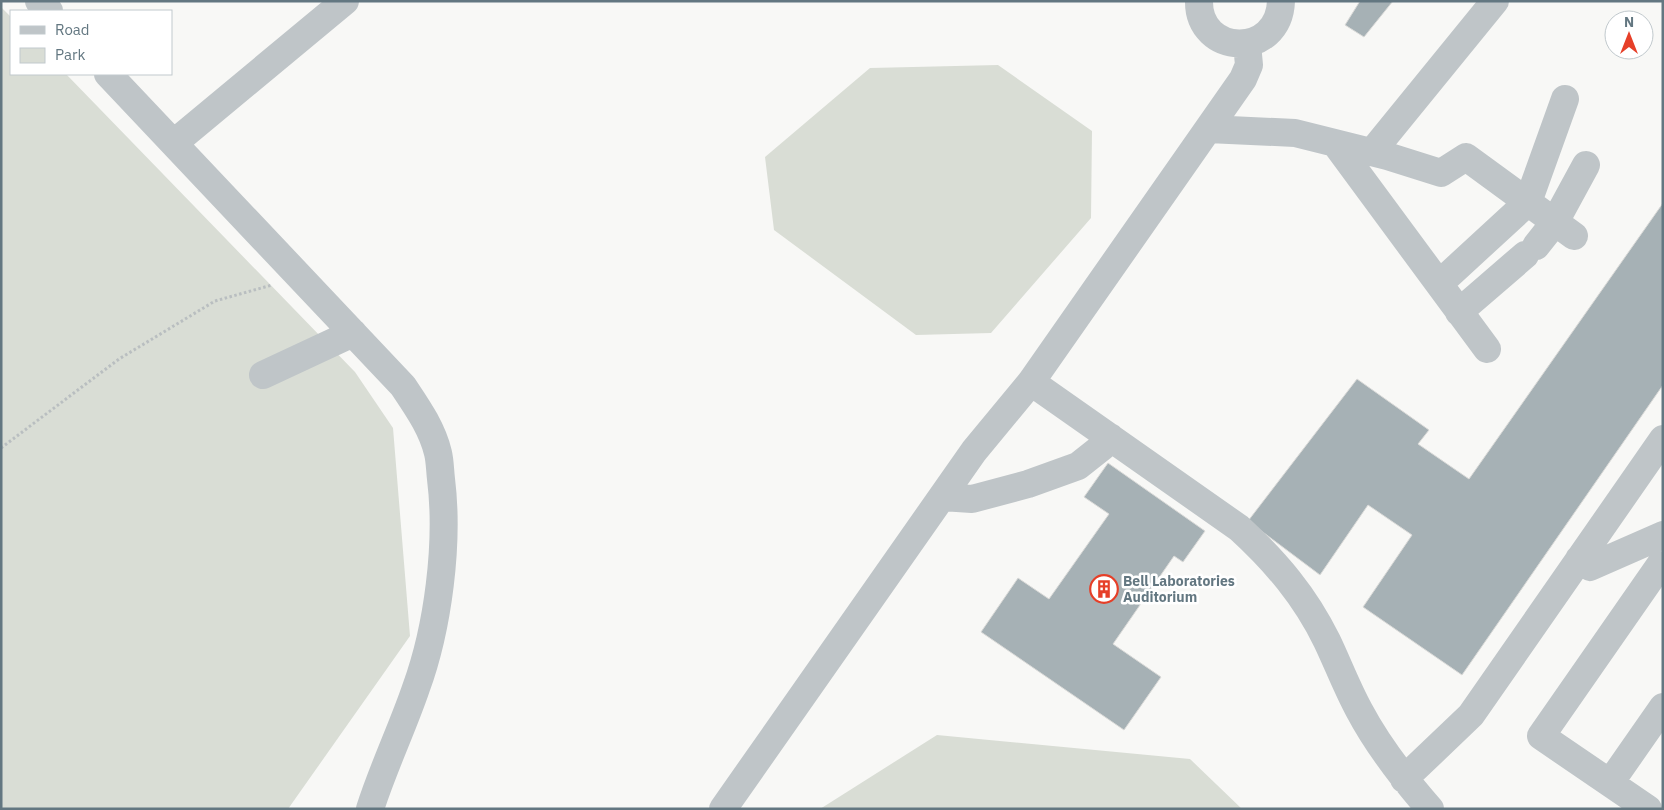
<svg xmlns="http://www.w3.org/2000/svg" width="1664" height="810" font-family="'IBM Plex Sans',sans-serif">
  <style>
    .green { fill: #d9ddd5 }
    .building { fill: #a6b1b5; stroke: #dadad8 }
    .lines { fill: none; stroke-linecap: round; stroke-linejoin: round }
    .path { stroke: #b9bec0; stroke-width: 3; stroke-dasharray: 2.5 2.5; stroke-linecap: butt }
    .minor { stroke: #bfc5c8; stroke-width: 28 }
    .labels { text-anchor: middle; stroke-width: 5; stroke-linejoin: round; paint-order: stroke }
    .poi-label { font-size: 14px; font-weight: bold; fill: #637781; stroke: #fff; text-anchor: start }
  </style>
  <rect width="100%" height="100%" fill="#f8f8f6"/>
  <!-- green -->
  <path class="green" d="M1,7L11,17V74H66L355,372L393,428L410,636L288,809H1Z
    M998,65L1092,131L1091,218L991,333L916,335L774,230L765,157L870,68Z
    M937,735L1190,759L1242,809H820Z"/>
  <!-- building -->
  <path class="building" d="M1360,1H1393L1364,37L1345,25Z
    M1663,203V385L1462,675L1363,607L1412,535L1368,505L1320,575L1248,521L1357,379L1429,430L1418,444L1469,479Z
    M1108,463L1205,531L1183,562L1174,556L1113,644L1161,677L1124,730L981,632L1018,578L1049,599L1109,514L1084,497Z"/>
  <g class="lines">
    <!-- path -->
    <path class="path" d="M1,448L119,359L215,301L272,285"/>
    <!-- minor -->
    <path class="minor" d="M39,1L49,11
      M1199,1C1198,56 1279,59 1281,1
      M108,74L403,386C417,407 432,428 438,453C440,461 440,471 441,479C449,543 438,628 416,688C402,729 383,768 370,809
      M1208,129L1295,133L1387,156L1441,173L1466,157L1574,236
      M174,143L345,1
      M1335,143L1487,349
      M1372,152L1495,1
      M1536,246L1555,222L1586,165
      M1439,284L1528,202L1565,99
      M1459,312L1525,255
      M263,375L353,333
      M1031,382L1239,528C1276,562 1305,596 1327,641C1338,664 1347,688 1359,710C1378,746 1403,778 1430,809
      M942,497L972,499L1028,484L1078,466L1102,447L1110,437
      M1579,559L1590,567L1663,535
      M1404,779L1471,715L1663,439
      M1610,783L1663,707
      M723,809L974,451L1031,382L1243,79L1249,65L1247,44
      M1648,809L1541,736L1660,565L1663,567"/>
  </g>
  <!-- icons -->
  <defs>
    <symbol id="building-ring" viewBox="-11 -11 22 22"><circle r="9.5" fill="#fff" stroke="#e63f28" stroke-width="1.5"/><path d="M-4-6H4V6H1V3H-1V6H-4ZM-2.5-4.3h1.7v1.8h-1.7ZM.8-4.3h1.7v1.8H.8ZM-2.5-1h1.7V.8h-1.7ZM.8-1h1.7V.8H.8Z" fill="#e63f28"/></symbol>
  </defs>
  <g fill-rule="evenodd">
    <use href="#building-ring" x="1088" y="573" width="32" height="32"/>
  </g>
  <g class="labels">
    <!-- poi labels -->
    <g class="poi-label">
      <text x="1123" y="586">Bell Laboratories<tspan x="1123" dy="16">Auditorium</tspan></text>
    </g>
  </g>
  <!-- border -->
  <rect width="1664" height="810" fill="none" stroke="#637781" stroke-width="5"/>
  <!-- legend -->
  <rect x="10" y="10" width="162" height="65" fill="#ffffff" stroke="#c1c9cd"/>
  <rect x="20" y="26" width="25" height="8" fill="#bfc5c8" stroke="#c1c9cd"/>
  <text x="55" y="35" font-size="15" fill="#637781">Road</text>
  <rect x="20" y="48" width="25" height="15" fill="#d9ddd5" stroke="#c1c9cd"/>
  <text x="55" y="60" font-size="15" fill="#637781">Park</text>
  <!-- north arrow -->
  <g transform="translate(1629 35)"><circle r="24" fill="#ffffff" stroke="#c1c9cd"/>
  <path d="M0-4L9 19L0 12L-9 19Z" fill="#e63f28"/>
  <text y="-8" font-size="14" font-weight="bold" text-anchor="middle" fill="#637781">N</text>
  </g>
</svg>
